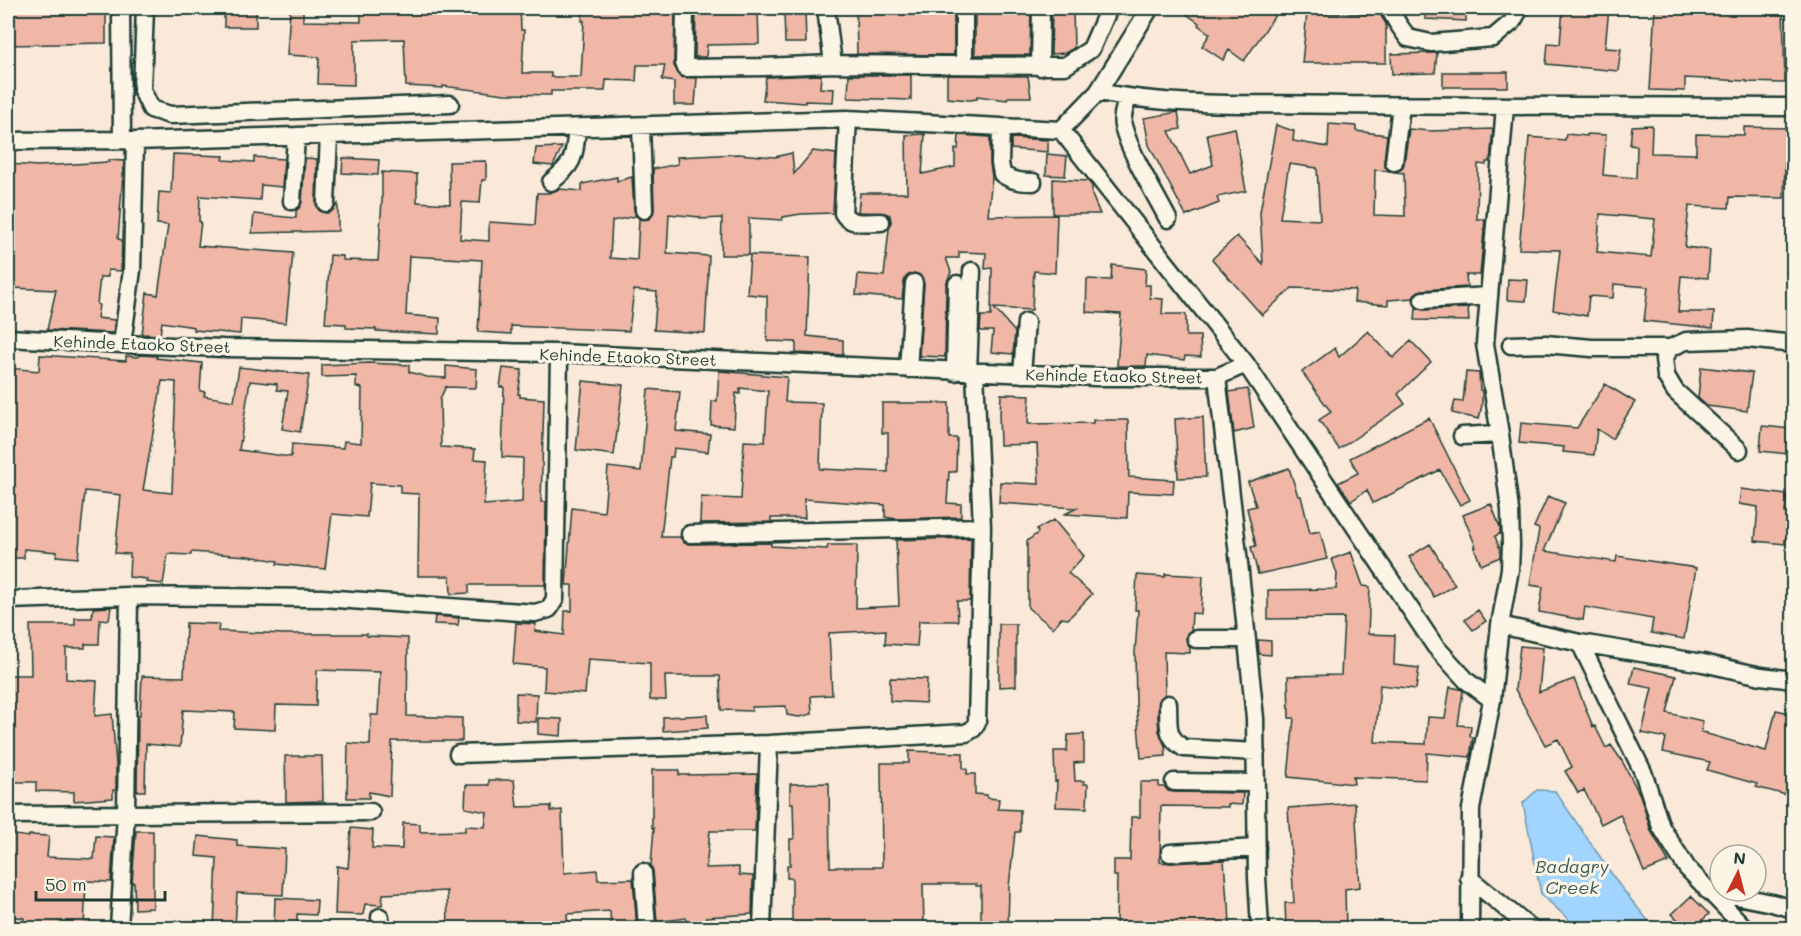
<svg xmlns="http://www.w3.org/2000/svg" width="1801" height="936" font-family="Mali,sans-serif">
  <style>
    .water { fill: #a1d4ff; stroke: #6d98ae; stroke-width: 1.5 }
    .building { fill: #f0b7a7; stroke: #1f3d34; stroke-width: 1.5; fill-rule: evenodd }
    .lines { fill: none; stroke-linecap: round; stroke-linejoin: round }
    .minor-casing { stroke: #1f3d34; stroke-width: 21 }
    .minor { stroke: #fcf5e5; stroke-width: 16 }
    .labels { text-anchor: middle; stroke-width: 6; stroke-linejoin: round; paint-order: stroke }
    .street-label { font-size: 16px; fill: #1f3d34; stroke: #fcf5e5 }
    .water-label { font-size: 18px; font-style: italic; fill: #395b5d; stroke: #fcf5e5 }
  </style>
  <rect width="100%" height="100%" fill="#fae9d9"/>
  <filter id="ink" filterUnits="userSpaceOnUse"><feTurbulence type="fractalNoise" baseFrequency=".0167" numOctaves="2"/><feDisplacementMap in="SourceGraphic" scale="12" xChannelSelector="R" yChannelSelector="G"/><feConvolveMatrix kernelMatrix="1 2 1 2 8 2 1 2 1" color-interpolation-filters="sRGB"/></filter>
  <g filter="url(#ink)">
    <!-- water -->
    <path class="water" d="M1537,790L1555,791L1620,886L1654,928H1578L1541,894L1523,803Z"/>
    <!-- building -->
    <path class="building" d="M8,8H106V43L8,45Z
      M520,8L521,30H524L522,73H551V77H581L584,21H582L583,8H675L674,66L681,77L697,78L695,105H674V82L662,80L665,65H637L636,81L606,80L605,91H551V95L505,94L443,86V88L406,86L404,39L354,40V85L318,84L319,57L287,55L290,9H303V21L361,22V9Z
      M696,8H758L759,44L707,45L706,57H695Z
      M856,8H954V55L857,54Z
      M975,8H1031L1030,55H975Z
      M1052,8H1073L1074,48L1065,53L1051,54Z
      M1178,8H1280L1244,61L1229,50L1223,60L1202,46L1210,34L1198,25L1199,23Z
      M1425,8H1466V21L1425,19Z
      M1563,8H1609L1605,48L1621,49L1618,71L1546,64L1548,43L1560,44Z
      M1655,8H1783L1785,83L1747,82V81L1685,78V91L1650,90Z
      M784,11H805L806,43H785Z
      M224,12H256V27H224Z
      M1307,13L1380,14L1386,24V63H1302Z
      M1433,53H1437L1435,73L1392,74L1391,54Z
      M1443,72H1508V87H1443Z
      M821,75L820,88L834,89L833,102L805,101V103L763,100L766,77Z
      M849,75H911V100L848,98Z
      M947,75L1028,76L1031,97H1008L1007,100L977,96V99L970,100L947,98Z
      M1178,112L1181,129L1169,131L1190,174L1213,165L1207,134L1235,128L1246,191L1217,197L1219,203L1186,216L1149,145L1144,118Z
      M1329,124L1356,126V131L1387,135L1384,161L1385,167L1390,171L1375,170L1374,215L1405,216L1404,173L1396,172L1402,169L1404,164L1409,129L1430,131L1493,129L1490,162H1486V165L1478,164L1477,219H1485L1480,275H1466L1467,287L1422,290L1417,292L1413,298L1388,300V305L1354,302L1355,290L1292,288L1262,315L1212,259L1237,236L1263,264L1260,212L1276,125L1294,131L1293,141L1328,147ZM1289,164L1317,168L1320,220L1280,218Z
      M1652,125L1651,153L1696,154V134L1744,135V127L1786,128L1784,198L1730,197L1729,208L1689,206L1685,247L1710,250L1708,278L1681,276L1678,312H1714L1713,328L1644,321L1648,287L1614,284L1613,298L1589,296L1587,316L1553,310L1560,250L1519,249L1529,137L1565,140L1566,134L1587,136V134L1606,135L1603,175L1636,178L1637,146L1630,145L1632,126ZM1600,214L1655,219L1651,257L1597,252Z
      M925,134L922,174L955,167V149H958L959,135L990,137V163L992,177L988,216L1057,215L1055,273L1034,271L1032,310L994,308L1015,332L1013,354L991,352L993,331H980L981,316H991L992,268L985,269L986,253L959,252V258H946L951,272L946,284L945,357L919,356L924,284L920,275L914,273L906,277L904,282L902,299L856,295L858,274L884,276L889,229L891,222L890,215L885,213L858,212L860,193H907L906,135Z
      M1011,138L1048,140V152L1011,149Z
      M562,147L553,166L534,164L536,148Z
      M813,151L836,154L833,213L801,214L783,217L782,220L749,218V255H721L722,218L700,219V217L669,214L667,253L709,256L705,333L654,330L657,292L634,290L629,331L511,326V334L478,332L482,260L409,256L406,315L440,318L439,334L376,331V329L346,328V324L325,323L330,255L343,256V260L378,261L382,200V172L417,174V202L450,204L449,162L486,161V180H482L480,203L462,202L460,239L489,241V222L535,225L537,193H549L559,189L582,191V184L617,177V181L632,177L634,210L636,216L612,221L610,258L637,260L639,219H649L653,215L654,210L653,169L678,164L677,157L738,154L775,157L792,153L794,174Z
      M173,154L224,156L223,160L254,162V157L284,159L282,187L261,185L260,200L200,196L199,221L201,222L198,246L293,253L286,323L241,319L240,334L194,330V327L162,322L160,335L142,334L147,293L158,295L168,225L157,224L159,192L171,193Z
      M1047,154L1067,156L1065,176L1046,175Z
      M305,158L317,159L316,203L317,208L321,212L326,213L331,212L338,204V231L252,233L254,214L296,218V211L300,207L302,202Z
      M343,158L379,160L378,175L342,173Z
      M108,160L124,161L118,239L122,240L121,271L108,270V277H100L97,304L99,305L97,318L115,320L113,333L47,330L56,290L13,288V284L8,283V164L38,166L109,162Z
      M1053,179L1088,181L1092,186V195L1100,214H1053Z
      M750,255L810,257L807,336L843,340V355L796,353V342L767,341V296L747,294Z
      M1112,265L1146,269L1145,285H1150V298L1163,299L1162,314H1186V336H1200L1201,357L1185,356L1184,360L1147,355L1146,366H1117L1121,314L1086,312L1087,279L1111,280Z
      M1508,279L1528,280L1526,301L1507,300Z
      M1416,308L1424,310L1468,308L1469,321L1415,320Z
      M1368,331L1393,358L1411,341L1431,362L1398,394L1405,404L1339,449L1319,420L1331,412L1302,372L1335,348L1339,357Z
      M40,355L126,361V356L138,357L139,355L157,356L156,358L202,363L200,391L205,392L204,396L234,401L239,367L309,375L300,432L282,429L288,391L277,390V384L250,381L239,450L291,457L292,444L343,448L344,441L361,443L362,388L356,387V376L322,377V365L369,363L409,365V372L427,377L446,378V366L477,369L476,388L446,387V386L440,399L441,447L475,449L474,459L487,460L484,505L522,502L523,458L502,457L504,387H500L503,368L522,370L518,394H520V397L544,399L541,502H546L545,585H469V593L451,594L450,576H418L419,494L400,493V485L370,483L367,517L332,514L325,569L277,564L278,561L248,556L191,552V555L168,554L163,584L146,582L147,579L129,577L130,554L115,553L121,495L85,491L78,558L56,556L57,552L24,549V558H8V368L39,371ZM162,381L176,382L172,493L143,490Z
      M1701,367L1752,373L1747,411L1707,406L1698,398Z
      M719,371L787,377L785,402L822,403L820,469L888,472V433H882V403H949V438H957L956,472H949L947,503L961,504V517L896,519L885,517V505L804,499L805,518H771V522L700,523L701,497L741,499L744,441L765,442L768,391L740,388V394L736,393L734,427L711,425L712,401H717Z
      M1466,372L1479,373L1480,390L1482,391V405L1479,419L1452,413L1455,401L1463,402Z
      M583,381L623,385L614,455L576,450Z
      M1605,384L1635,402L1612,439L1597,429L1594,455L1563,452L1564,447L1519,443L1521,423L1577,428Z
      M648,389L680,392L676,431L710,434L708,452L674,448L673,457H670L661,537H680L684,543L690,544L771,543V546L827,549L828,545H857L856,608L899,606L896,540L971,538L970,601H957L958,621H919L917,646L885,644L886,630L829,633L832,695L811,696L812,714L799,717L787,715L786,706L752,707V711L721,710L720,676H665L666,700H650V663L588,659L585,694L544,691L545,667L513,664L516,623L536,624L535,631L564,635L565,611H572V585H566L572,508L604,512L608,467L641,471Z
      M1248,389L1254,428L1234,433L1229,392Z
      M1001,394L1030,395L1028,424L1093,423V420H1128L1129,477L1174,480L1173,494L1128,492L1127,518L1065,514L1077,508L999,503L1000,482L1039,484L1037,444L1000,445L999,415H1000Z
      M1203,417L1206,477L1178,478L1175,419Z
      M1429,418L1470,500L1460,505L1440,470L1373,503L1367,490L1351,501L1338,483L1358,473L1350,458Z
      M1762,426L1791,429L1789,454L1760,451Z
      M1289,468L1298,496H1301L1310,533L1320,531L1327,559L1258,574L1251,547L1256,546L1247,508L1256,506L1248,482Z
      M1741,489L1787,495L1785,513H1794V539H1785V544L1755,541L1758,507L1739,504Z
      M1548,496L1565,503L1544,551L1616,562L1617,556L1696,568L1684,639L1651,633L1653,619L1585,607L1583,620L1539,612L1543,587L1530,585L1539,529L1534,527Z
      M1491,504L1500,527V534L1495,536L1500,550V557L1481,565L1474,547H1476L1463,515Z
      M1054,520L1084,556L1068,573L1092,594L1068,619L1061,618L1053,628L1028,608V568H1027V541L1038,533L1037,529Z
      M1430,544L1455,585L1434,597L1409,557Z
      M1351,552L1363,586L1370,587L1368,634L1395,635L1394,665L1419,668L1416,689L1380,685L1375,742L1426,744L1428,717L1445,718L1450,687L1460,689L1463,691L1458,725L1471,726L1470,736L1473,737L1470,757L1427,753L1426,780L1353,777L1354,784L1288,777L1294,718H1289L1288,676L1341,675L1344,618L1268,619V590L1336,589L1337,574L1332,559Z
      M1165,574L1203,576L1201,614L1192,613L1191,630L1187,633L1186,638L1187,644L1190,648V653L1164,652L1165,694L1159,700L1158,718L1159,731L1165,746L1166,756L1141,758L1136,702L1135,653L1138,610H1135L1137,575L1165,577Z
      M111,607L109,620L100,619L99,644H85V648H66V679L97,681L95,716L112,714L116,764V790H113V798L74,801V792L36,791V782H8V675H31L30,625H75V618H92L93,608Z
      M1478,610L1486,621L1473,630L1465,620Z
      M435,616L459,618L458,625L434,624Z
      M186,623L219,624L218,631L284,634H367V636L408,638L407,716L462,718V741H392L390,796L369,792V798H347L348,743L370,745L371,715H378L380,672L317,670L316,706L276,705L275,730L234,728L235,712L183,710L180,747L146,744L145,791H137L138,715H140L142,676L184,677Z
      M999,624H1016V686L999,687Z
      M1258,640L1271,641V655L1259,654Z
      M1520,646L1543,648L1539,692L1574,679L1593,727L1595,726L1606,748L1611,745L1622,761L1640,795L1651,831L1669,862L1644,872L1620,814L1601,824L1584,790L1578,793L1565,771L1572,767L1558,739L1545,745L1515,689Z
      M1634,667L1676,676L1667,713L1703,721L1701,732L1707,733V734L1766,751L1776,710L1794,714V797L1756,787L1757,784L1707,770L1710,762L1663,752L1666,738L1642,733L1652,688L1630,684Z
      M890,678L927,679L926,703L890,701Z
      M516,693L537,694L536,722L516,721Z
      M707,715L708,728L663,731V717Z
      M538,718L562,719L561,736L538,734Z
      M1084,734V762L1074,763L1075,781H1084V784H1088L1087,808L1056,807L1057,781L1055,782L1054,751H1067L1068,735Z
      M909,751L963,753V768L967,769V774H975V794L987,795V798L999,799L998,809L1020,810V832H1015L1009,887L1008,928H981V886H976V884H923L924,928H792V878H787V865H790V839H794L793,803H790V784L829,783L830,867H882L881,763H909Z
      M285,756H322L323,801L286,802Z
      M652,770H679V775L757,774L755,831H710L706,868L739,867V875L753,876L752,914L706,917L707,928H686V918L657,922L653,871L651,865L654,828H652Z
      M489,780H514L517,807L551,806V811L562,810L564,873L597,870L598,880L633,879L637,928H611L610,911L567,914L568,928H448L447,891L383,894L382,905L365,904L363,915L335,914L337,866L348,868L351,828L373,830L372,848L402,849L403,823L420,824V832L465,831V826L485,827L487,812L465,808L466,785H489Z
      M1140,782H1159V787H1165L1168,791L1174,792L1243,793L1242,805L1228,804V807L1161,806L1160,862L1171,863L1224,860L1227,902H1229L1230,928H1116L1117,876H1114V860H1130L1131,817H1140Z
      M1355,803L1360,887L1345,889L1346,928H1286L1285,903H1294L1288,808Z
      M136,831H153V908L135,909L134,883H132Z
      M8,834L29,837V835L49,836L47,857L94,859L96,836L114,837L111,882L86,881L84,928H23L24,918L8,916Z
      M198,836L237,840V846L285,849L283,895L237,893L235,928H214L217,858L196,856Z
      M1691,896L1709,914L1694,928H1686L1672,914Z
      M275,898L317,900L316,915L297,914V928L274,927Z"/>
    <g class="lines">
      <defs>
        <path id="minor" d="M121,8L122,140
          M145,8L142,90L151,109L170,115L450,104
          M685,8L684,63L686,68L764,67L833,64L1065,66L1091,49L1109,8
          M826,8L833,64
          M1389,8L1398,24L1408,38L1431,43L1493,38L1512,22L1520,8
          M964,65V8
          M1040,67L1041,8
          M1098,92C1178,108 1262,103 1343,105C1493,107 1643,107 1794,107
          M1128,98C1125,107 1121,116 1123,126C1131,155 1154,192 1168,219
          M848,119L843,213C850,226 867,222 881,222
          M641,126L644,210
          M1001,127L1000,163L1002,174C1012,181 1021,182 1033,182
          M1061,130L1098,92L1150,8
          M8,141L122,140L135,141L848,119L1061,130L1246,364L1435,646L1467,681L1492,700
          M1394,162L1401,106
          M551,182C575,163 574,157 577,128
          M292,201L296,136
          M326,203L329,135
          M1423,300L1489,296
          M8,338L122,344L223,348L559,353L1096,377H1217L1246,364
          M122,344L132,270L135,141
          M1511,345L1545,344L1592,348H1670
          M908,369L914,283
          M955,372L957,284
          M968,372L972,271
          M1022,374L1026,322
          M1217,377L1239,563L1255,718L1257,877L1260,928
          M1462,436L1500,434
          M1739,450L1675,391L1666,376L1664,359L1670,348L1686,341L1747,339L1794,344
          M690,534L982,527
          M8,600L129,596L322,598L535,613L549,609L555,599L559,353
          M1500,625L1580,643L1703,663L1761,676L1794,680
          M1196,639H1247
          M1580,643L1643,772L1661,827L1687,868L1745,928
          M1168,704C1169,725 1165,737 1184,748L1256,752
          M458,754L769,744L966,733L973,729L977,722L982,527L975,372
          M1174,782L1256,783
          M8,815L126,814L129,596
          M1170,853L1257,848
          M643,872L647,928
          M1469,878L1530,928
          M1707,890L1772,903L1794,909
          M380,917L381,928
          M119,928L126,814L371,812
          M762,928L769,744
          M1470,928L1471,809L1492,700L1500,625L1510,569L1511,545L1510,510L1500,434L1485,344L1505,107"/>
      </defs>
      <!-- minor casing -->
      <use href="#minor" class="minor-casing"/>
      <!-- minor -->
      <use href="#minor" class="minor"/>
    </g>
  </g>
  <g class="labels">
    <!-- street labels -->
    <g class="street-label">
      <text transform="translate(142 344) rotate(2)" y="6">Kehinde Etaoko Street</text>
      <text transform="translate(628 357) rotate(2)" y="6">Kehinde Etaoko Street</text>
      <text transform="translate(1114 376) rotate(1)" y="6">Kehinde Etaoko Street</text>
    </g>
    <!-- water labels -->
    <g class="water-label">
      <text x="1572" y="873">Badagry<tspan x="1572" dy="21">Creek</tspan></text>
    </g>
  </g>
  <!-- margin -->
  <rect width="1801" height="936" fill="none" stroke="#fcf5e5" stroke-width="30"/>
  <rect x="15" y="15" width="1771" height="906" fill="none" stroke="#1f3d34" stroke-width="2" filter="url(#ink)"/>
  <!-- north arrow -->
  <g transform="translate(1738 873) rotate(6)"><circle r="28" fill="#fcf5e5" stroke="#a4ab9e" stroke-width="1.5"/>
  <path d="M0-4.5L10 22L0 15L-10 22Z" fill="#c8321e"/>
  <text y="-9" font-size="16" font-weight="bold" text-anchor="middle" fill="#1f3d34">N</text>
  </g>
  <!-- scale -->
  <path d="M36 891v9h129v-9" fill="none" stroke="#1f3d34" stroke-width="3"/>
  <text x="45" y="891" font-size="18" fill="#1f3d34" stroke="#fcf5e5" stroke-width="4.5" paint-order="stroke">50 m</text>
</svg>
